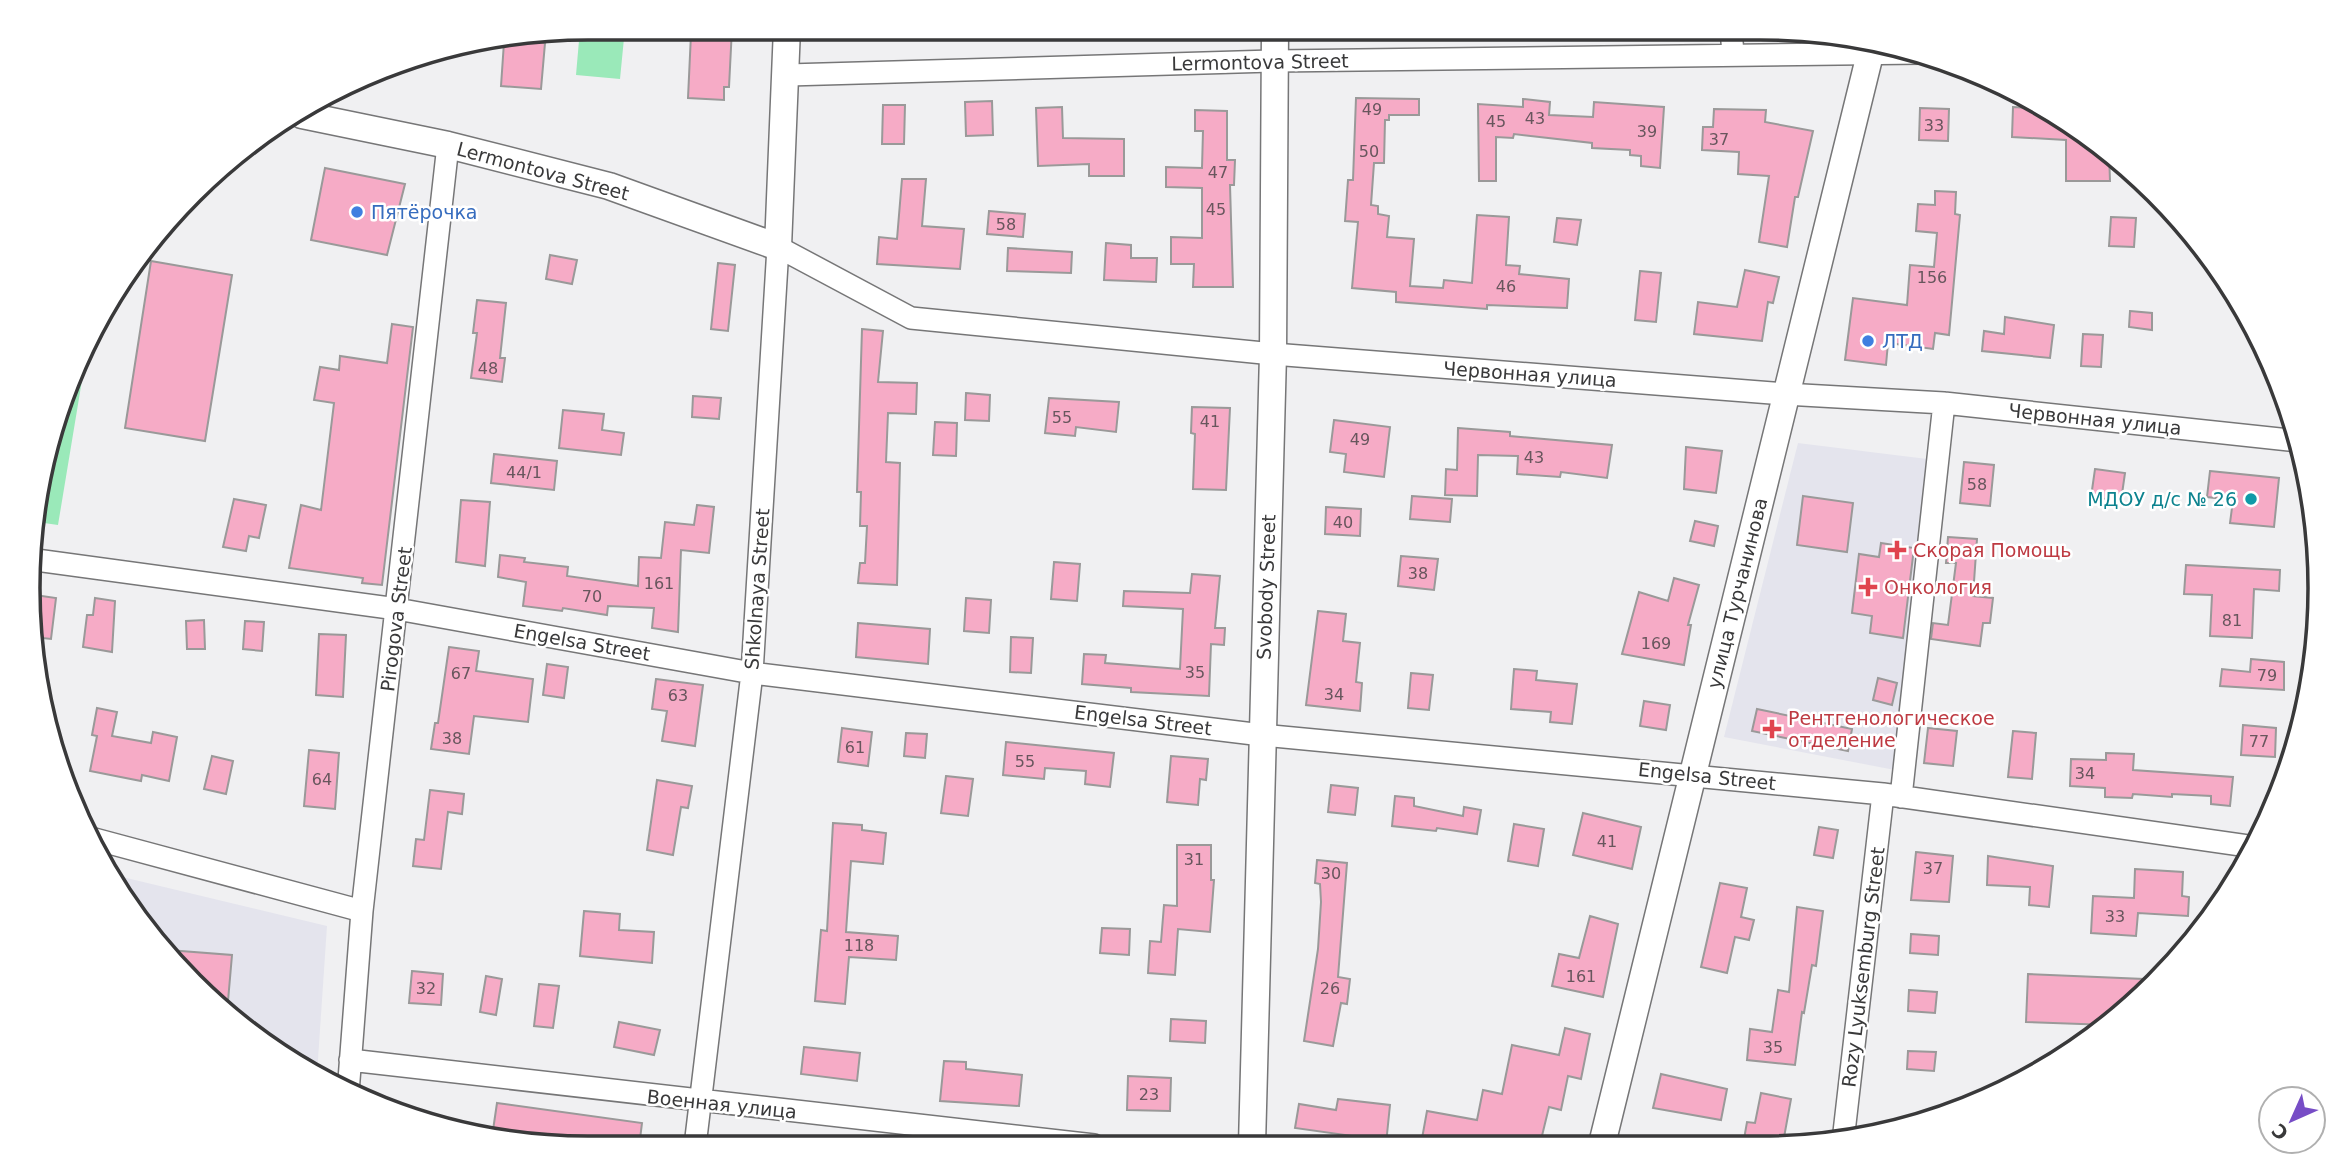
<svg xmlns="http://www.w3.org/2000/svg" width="2348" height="1176" font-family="'DejaVu Sans',sans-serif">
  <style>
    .built { fill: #e4e4ed }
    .green { fill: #9ae9b9 }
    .building { fill: #f6abc6; stroke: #9a9999; stroke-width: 2 }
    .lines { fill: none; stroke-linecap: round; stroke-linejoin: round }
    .minor-casing { stroke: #767677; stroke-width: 24 }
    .tertiary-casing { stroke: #767677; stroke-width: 29 }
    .minor { stroke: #fff; stroke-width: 21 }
    .tertiary { stroke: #fff; stroke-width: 26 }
    .shop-dot { fill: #3f7fe0; stroke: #fff; stroke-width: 2.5 }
    .culture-dot { fill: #0f9aa8; stroke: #fff; stroke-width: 2.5 }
    .health-dot { fill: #e0444e; stroke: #fff; stroke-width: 2.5 }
    .labels { text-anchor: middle; stroke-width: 5; stroke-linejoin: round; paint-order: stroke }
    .number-label { font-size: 16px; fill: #68565d }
    .street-label { font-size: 19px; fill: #39393a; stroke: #fff }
    .shop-label { font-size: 19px; fill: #366cbe; stroke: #fff; text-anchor: start }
    .culture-label { font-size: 19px; fill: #0d838f; stroke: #fff; text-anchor: end }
    .health-label { font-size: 19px; fill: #be3a42; stroke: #fff; text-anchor: start }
    .rim { fill: none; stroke: #39393a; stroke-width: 3.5 }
  </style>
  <rect width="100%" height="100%" fill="#f0f0f2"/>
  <!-- built -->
  <path class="built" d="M1798,443L1927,459L1900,771L1724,737Z
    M114,875L327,926L317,1074L192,984Z"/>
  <!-- green -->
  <path class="green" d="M625,28L620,79L576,75L580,29Z
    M87,350L58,525L37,522L39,478Z"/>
  <!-- building -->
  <path class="building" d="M697,28H732L729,87H724V100L688,98L691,34H697Z
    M539,36L538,42L545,43L541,89L501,86L504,42Z
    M1356,98L1419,99V115H1389V120H1385L1384,163H1374L1371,205L1378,206V214L1389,216L1387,237L1414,239L1410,286L1443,288L1444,280L1472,283L1477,215L1509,217L1506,265L1520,266L1519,274L1569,279L1567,308L1487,305V309L1396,302V292L1352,288L1358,222L1345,221L1348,180H1353Z
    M1523,99L1550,102L1549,115L1593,117L1594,102L1664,107L1660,168L1641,166V156L1630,155V150L1592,148V143L1514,134L1513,138L1496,137V181H1479L1478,104L1523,107Z
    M992,101L993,135L966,136L965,102Z
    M883,105H905L904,144H882Z
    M1062,107L1063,138L1124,139V176H1089V164L1038,166L1036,108Z
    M2013,107L2045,109L2101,143L2109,152L2110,181H2066V140L2012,137Z
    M1920,108L1949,109L1948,141L1919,140Z
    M1714,109L1766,110L1765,122L1813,131L1798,197H1795L1787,247L1759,242L1769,176L1738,174L1739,152L1702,150L1703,127H1713Z
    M1195,110L1227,111V160H1235L1234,185H1230L1233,287H1193L1194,264H1171V237L1202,238V188L1166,187V167L1202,168L1203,131H1195Z
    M325,168L405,184L387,255L311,240Z
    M902,179H926L922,226L964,229L960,269L877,264L879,237L897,239Z
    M1935,191L1956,192L1955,214L1960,215L1949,335L1935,333L1933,349L1888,343L1886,365L1845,360L1853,298L1907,305L1910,265L1934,267L1937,233L1916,231L1918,204L1935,205Z
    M989,211L1025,214L1023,237L987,234Z
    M2111,217L2136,218L2134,247L2109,246Z
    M1557,218L1581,220L1577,245L1554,242Z
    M1106,243L1131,245V258H1157L1156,282L1104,280Z
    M1008,248L1072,252L1071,273L1007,271Z
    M550,255L577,260L572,284L546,279Z
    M151,261L232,275L205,441L125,428Z
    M718,263L735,265L728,331L711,329Z
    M1745,270L1779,277L1773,303L1768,302L1762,341L1694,334L1698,302L1737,307Z
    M1640,271L1661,273L1656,322L1635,320Z
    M477,300L506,303L500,358H505L502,382L471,378L477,333H473Z
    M2130,311L2152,313V330L2129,327Z
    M2005,317L2054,325L2050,358L1982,351L1984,331L2004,334Z
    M392,324L413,327L382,585L362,583L363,578L289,568L301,505L321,510L334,403L314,400L320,367L339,370L340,356L387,363Z
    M862,329L883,331L878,382L917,383L916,414L888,413L886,462L900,463L897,585L858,583L860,563H865L867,526H860L861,492H857Z
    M2083,334L2103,335L2101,367L2081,366Z
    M966,393L990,395L989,421L965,420Z
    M693,396L721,398L719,419L692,417Z
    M1049,398L1119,402L1116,432L1076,427L1075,436L1045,433Z
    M1192,407L1230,408L1226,490L1193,489L1195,434L1191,433Z
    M563,410L604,414L602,430L624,433L621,455L559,448Z
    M1334,420L1390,427L1384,477L1344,472L1346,454L1330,452Z
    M935,422L957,423L956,456L933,455Z
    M1458,428L1510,432V436L1612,445L1607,478L1561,472L1560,477L1517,474L1518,456L1478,455L1477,496L1445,495L1446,469L1457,470Z
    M1686,447L1722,451L1716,493L1684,489Z
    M494,454L557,461L554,490L491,483Z
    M1964,462L1994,465L1990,506L1960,503Z
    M2095,469L2125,473L2121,501L2091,497Z
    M2210,471L2279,478L2274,527L2230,523L2233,500L2207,497Z
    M1412,496L1452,499L1450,522L1410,519Z
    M1803,496L1853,503L1847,552L1797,545Z
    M234,499L266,505L259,538L249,536L246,551L223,547Z
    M461,500L490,502L485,566L456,562Z
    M697,505L714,507L709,553L681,550L678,632L652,628L654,608L608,606L607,615L563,608L562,611L523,606L526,582L498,577L500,555L525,558L524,562L568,567L567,576L638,586L639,557L661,558L665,522L694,525Z
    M1326,507L1361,509L1360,536L1325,534Z
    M1695,521L1718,526L1714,546L1690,541Z
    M1948,537L1977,539L1973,596L1993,598L1990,623H1983L1980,646L1931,639L1933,623L1948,625L1956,563H1946Z
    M1881,543L1914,548L1903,638L1870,633L1872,616L1852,613L1859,554L1879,557Z
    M1401,556L1438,559L1434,590L1398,586Z
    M1054,562L1080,564L1077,601L1051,599Z
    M2186,565L2280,570L2279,591L2254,589L2252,638L2210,636L2212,595L2184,594Z
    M1192,574L1220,576L1215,628H1225L1224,645L1211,644L1209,696L1131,692V688L1082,684L1084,654L1106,655L1105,663L1180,669L1183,609L1123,606L1124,591L1190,593Z
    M1674,578L1699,585L1688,625H1691L1684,665L1622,654L1639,592L1668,601Z
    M35,595L56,598L51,639L34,637Z
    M95,598L115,601L112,652L83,647L87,615H93Z
    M966,598L991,600L989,633L964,631Z
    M1318,611L1346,614L1343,641L1360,643L1356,682L1362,683L1360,711L1306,705Z
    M204,620L205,649H187L186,621Z
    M245,621L264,622L262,651L243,649Z
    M858,623L930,629L928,664L856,657Z
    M319,634L346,635L343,697L316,695Z
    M1011,637L1033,638L1031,673L1010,672Z
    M449,647L479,651L476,671L533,679L528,722L474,716L469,754L431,749L435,723H438Z
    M2251,659L2284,662V690L2220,686L2222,669L2250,672Z
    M547,664L568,667L564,698L543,695Z
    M1514,669L1537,671L1536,680L1577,684L1572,724L1550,722L1551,712L1511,709Z
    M1411,673L1433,675L1429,710L1408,708Z
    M1878,678L1897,683L1892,705L1873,700Z
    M656,679L703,685L695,746L662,741L667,711L652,709Z
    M1644,701L1670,705L1666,730L1640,726Z
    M97,708L117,712L112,736L151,743L153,732L177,737L169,781L142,775L141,781L90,771L97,736L92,735Z
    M1757,709L1852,729L1848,751L1752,731Z
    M2243,725L2276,728L2275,757L2241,755Z
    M842,728L872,732L868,766L838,762Z
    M1928,728L1957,731L1953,766L1924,763Z
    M2013,731L2036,733L2032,779L2008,777Z
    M906,733L927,734L925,758L904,756Z
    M1006,742L1114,753L1110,787L1085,784L1086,771L1045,768L1044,779L1003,775Z
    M309,750L339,753L335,809L304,806Z
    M2106,753L2134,754L2133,770L2233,777L2230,806L2211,804V796L2172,794V797L2133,794L2132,798L2105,797V788L2070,786L2071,759L2106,760Z
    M212,756L233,761L226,794L204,789Z
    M1171,756L1208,759L1206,780L1200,779L1198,805L1167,802Z
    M946,776L973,779L968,816L941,813Z
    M657,780L692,786L688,808L681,807L673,855L647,850Z
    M1331,785L1358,788L1355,815L1328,812Z
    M430,790L464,794L462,814L448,812L441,869L413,866L416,839L424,840Z
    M1395,796L1414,798V806L1463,816L1464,807L1481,810L1477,834L1437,828L1436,831L1392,826Z
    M1583,813L1641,827L1632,869L1573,855Z
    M833,823L862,825V830L886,833L883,864L851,861L846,932L898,936L896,960L849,957L845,1004L815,1001L821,930L827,931Z
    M1514,824L1544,829L1538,866L1508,861Z
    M1819,827L1838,830L1833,858L1814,855Z
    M1177,845H1211V880H1214L1210,932L1178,929L1175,975L1148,973L1150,941L1161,942L1164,905L1177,906Z
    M1916,852L1953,856L1949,902L1911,900Z
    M1988,856L2053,866L2049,907L2029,905L2030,887L1987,885Z
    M1317,860L1347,863L1338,977L1350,979L1347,1004L1341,1003L1333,1046L1304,1041L1318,949L1321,902L1320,884L1315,883Z
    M2135,869L2183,872L2182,896L2189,897L2188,916L2138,913L2136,936L2091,933L2093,896L2134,898Z
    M1720,883L1747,888L1741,917L1754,920L1749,940L1735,937L1727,973L1701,967Z
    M1797,907L1823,911L1816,966L1812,965L1804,1013L1802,1012L1795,1065L1747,1060L1750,1029L1772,1032L1778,990L1789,992Z
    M584,911L620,914L619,930L654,932L652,963L580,956Z
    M1590,916L1618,924L1603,997L1552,986L1559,954L1579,958Z
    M1102,928L1130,929L1129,955L1100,953Z
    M1911,934L1939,936L1938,955L1910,953Z
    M168,950L232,955L228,1001L214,1000L192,984Z
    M412,971L443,974L441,1005L409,1003Z
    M2028,974L2144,979L2143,993L2109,1025L2026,1022Z
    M486,976L502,979L496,1015L480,1012Z
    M539,984L559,986L553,1028L534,1026Z
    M1909,990L1937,992L1935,1013L1908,1011Z
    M1171,1019L1206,1021L1205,1043L1170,1041Z
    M619,1022L660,1030L654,1055L614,1047Z
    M1565,1028L1590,1034L1581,1079L1568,1076L1561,1110L1549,1107L1540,1144H1421L1427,1111L1477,1120L1483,1090L1502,1094L1512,1045L1559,1055Z
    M804,1047L860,1053L857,1081L801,1074Z
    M1908,1051L1936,1052L1934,1071L1907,1069Z
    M944,1061L966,1062V1069L1022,1075L1019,1106L940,1101Z
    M1661,1074L1727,1089L1721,1120L1653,1108Z
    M1128,1076L1171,1078L1170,1111L1127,1110Z
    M1761,1093L1791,1099L1783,1143L1744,1139L1747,1122L1755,1123Z
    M1338,1099L1390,1105L1386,1144H1366L1367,1138L1295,1128L1299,1104L1336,1110Z
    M497,1103L642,1123L639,1147H552L492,1137Z"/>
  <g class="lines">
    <defs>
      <path id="minor" d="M1731,29L1733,54
        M788,75L1275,61L1921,53
        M36,560L397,609L752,673L1262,735L1883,794L2255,847
        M1901,797L1944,403
        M87,837L362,911
        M350,1060L1094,1145
        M348,1093L362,911L448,145
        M1843,1141L1883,794
        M695,1146L752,673L778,247L911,318L1273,354L1785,394L1944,403L2298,441"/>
      <path id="tertiary" d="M302,115L448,145L609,186L778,247L787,28
        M1602,1144L1873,42
        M1252,1145L1273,354L1275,29"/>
    </defs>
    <!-- minor casing -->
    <use href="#minor" class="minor-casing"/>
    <!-- tertiary casing -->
    <use href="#tertiary" class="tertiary-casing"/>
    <!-- minor -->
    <use href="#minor" class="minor"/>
    <!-- tertiary -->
    <use href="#tertiary" class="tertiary"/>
  </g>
  <!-- markers -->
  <g class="shop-dot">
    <circle cx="357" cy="212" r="7"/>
    <circle cx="1868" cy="341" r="7"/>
  </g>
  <circle class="culture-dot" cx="2251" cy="499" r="7"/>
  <g class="health-dot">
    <path d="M1893.5 539.5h7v7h7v7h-7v7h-7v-7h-7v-7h7z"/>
    <path d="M1864.5 576.5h7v7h7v7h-7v7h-7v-7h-7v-7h7z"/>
    <path d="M1768.5 718.5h7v7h7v7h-7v7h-7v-7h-7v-7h7z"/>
  </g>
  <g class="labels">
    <!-- number labels -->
    <g class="number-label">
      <text x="1372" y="115">49</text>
      <text x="1535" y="124">43</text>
      <text x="1496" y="127">45</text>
      <text x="1934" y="131">33</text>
      <text x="1647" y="137">39</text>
      <text x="1719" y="145">37</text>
      <text x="1369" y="157">50</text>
      <text x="1218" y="178">47</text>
      <text x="1216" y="215">45</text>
      <text x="1006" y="230">58</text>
      <text x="1932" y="283">156</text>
      <text x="1506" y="292">46</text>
      <text x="488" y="374">48</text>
      <text x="1062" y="423">55</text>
      <text x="1210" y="427">41</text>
      <text x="1360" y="445">49</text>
      <text x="1534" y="463">43</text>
      <text x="524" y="478">44/1</text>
      <text x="1977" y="490">58</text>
      <text x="1343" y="528">40</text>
      <text x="1418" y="579">38</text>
      <text x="659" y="589">161</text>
      <text x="592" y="602">70</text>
      <text x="2232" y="626">81</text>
      <text x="1656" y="649">169</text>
      <text x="1195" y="678">35</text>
      <text x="461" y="679">67</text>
      <text x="2267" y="681">79</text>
      <text x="1334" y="700">34</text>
      <text x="678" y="701">63</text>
      <text x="452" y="744">38</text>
      <text x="2259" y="747">77</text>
      <text x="855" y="753">61</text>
      <text x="1025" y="767">55</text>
      <text x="2085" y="779">34</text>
      <text x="322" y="785">64</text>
      <text x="1607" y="847">41</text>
      <text x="1194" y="865">31</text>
      <text x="1933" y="874">37</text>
      <text x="1331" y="879">30</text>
      <text x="2115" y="922">33</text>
      <text x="859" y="951">118</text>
      <text x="1581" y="982">161</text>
      <text x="426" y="994">32</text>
      <text x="1330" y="994">26</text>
      <text x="1773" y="1053">35</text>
      <text x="1149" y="1100">23</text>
    </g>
    <!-- street labels -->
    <g class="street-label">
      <text transform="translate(1260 62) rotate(-1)" y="7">Lermontova Street</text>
      <text transform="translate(543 171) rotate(15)" y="7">Lermontova Street</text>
      <text transform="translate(1530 374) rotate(4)" y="7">Червонная улица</text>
      <text transform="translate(2095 419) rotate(6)" y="7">Червонная улица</text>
      <text transform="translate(1266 587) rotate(-88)" y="7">Svobody Street</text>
      <text transform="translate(757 589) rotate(-86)" y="7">Shkolnaya Street</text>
      <text transform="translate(1737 593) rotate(-76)" y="7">улица Турчанинова</text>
      <text transform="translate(396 619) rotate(-83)" y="7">Pirogova Street</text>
      <text transform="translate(582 642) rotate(10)" y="7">Engelsa Street</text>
      <text transform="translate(1143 720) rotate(7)" y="7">Engelsa Street</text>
      <text transform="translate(1707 776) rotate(6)" y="7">Engelsa Street</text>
      <text transform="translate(1863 967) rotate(-83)" y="7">Rozy Lyuksemburg Street</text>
      <text transform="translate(722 1104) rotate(6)" y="7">Военная улица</text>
    </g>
    <!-- shop labels -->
    <g class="shop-label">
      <text x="371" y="219">Пятёрочка</text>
      <text x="1882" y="348">ЛТД</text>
    </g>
    <!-- culture labels -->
    <g class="culture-label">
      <text x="2237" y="506">МДОУ д/с № 26</text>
    </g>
    <!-- health labels -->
    <g class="health-label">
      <text x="1913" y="557">Скорая Помощь</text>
      <text x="1884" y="594">Онкология</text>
      <text x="1788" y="725">Рентгенологическое<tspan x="1788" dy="22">отделение</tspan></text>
    </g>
  </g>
  <!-- crop -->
  <path d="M0 0H2348V1176H0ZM588 40H1760A548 548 0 0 1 2308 588V588A548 548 0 0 1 1760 1136H588A548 548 0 0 1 40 588V588A548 548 0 0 1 588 40Z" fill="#fff" fill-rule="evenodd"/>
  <path class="rim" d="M588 40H1760A548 548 0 0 1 2308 588V588A548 548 0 0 1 1760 1136H588A548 548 0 0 1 40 588V588A548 548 0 0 1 588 40Z"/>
  <!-- north arrow -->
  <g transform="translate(2292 1120) rotate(225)"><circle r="33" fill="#ffffff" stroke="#b0b0b0" stroke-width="2"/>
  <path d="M0-5L12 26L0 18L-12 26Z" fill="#774dc6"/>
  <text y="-10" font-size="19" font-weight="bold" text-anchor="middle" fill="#39393a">С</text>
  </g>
</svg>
